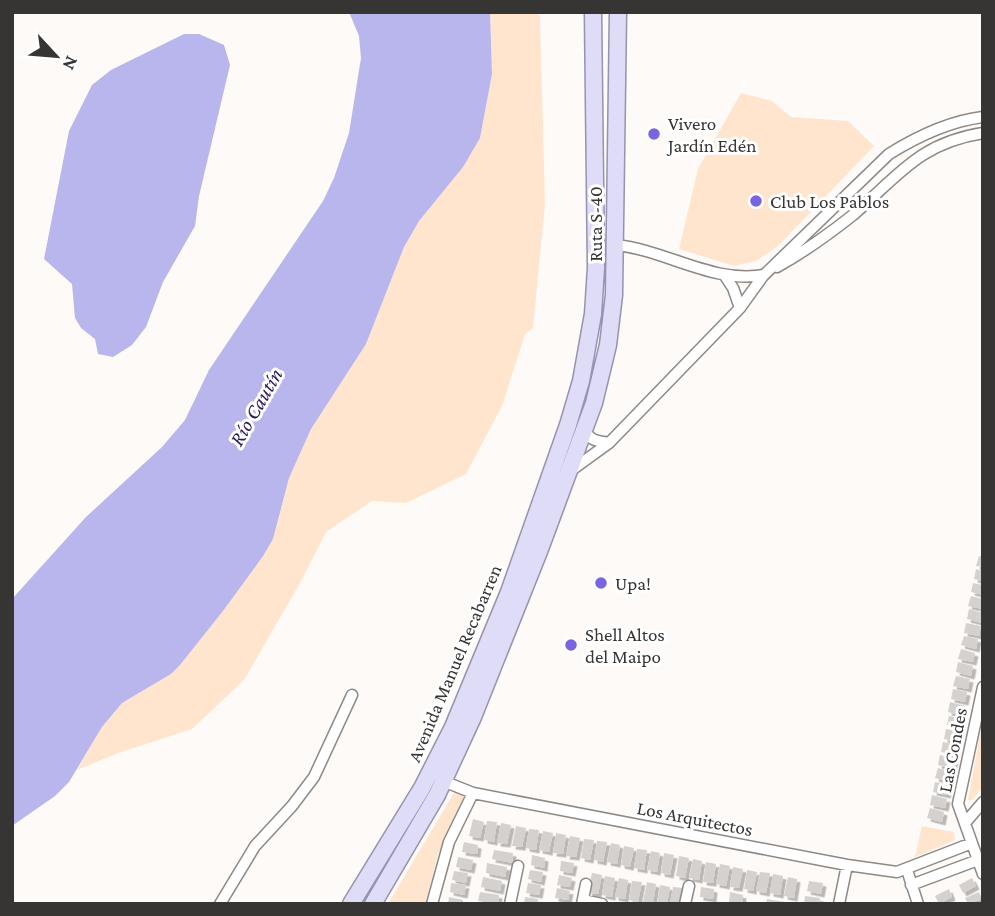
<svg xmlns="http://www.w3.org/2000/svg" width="995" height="916" font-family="'Crimson Pro',serif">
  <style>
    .green { fill: #ffe5cd }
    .water { fill: #b9b5ed }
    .building { fill: #d4d1ce; filter: url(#shadow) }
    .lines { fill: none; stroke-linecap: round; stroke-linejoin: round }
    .street-casing { stroke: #8c8986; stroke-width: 13 }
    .primary-casing { stroke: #9593af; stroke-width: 19 }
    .street { stroke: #fff; stroke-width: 10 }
    .primary { stroke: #dedcf7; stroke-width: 16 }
    .poi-dot { fill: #7a64df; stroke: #fff; stroke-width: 2.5 }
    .labels { text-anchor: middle; stroke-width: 6; stroke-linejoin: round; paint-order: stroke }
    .poi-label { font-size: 19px; fill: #363534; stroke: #fff; text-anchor: start }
    .street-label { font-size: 19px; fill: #363534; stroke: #fff }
    .water-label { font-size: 21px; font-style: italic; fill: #291a5b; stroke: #fff }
  </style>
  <defs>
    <filter id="shadow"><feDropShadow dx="3.5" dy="3.5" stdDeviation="0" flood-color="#0004"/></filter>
  </defs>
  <rect width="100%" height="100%" fill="#fdfaf7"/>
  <!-- green -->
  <path class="green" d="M490,12H538L540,17L545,204L533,328L525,334L502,406L466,474L406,503L372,501L326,532L300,583L244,680L192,729L118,753L77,770L102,727L122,703L171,674L180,665L223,611L273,539L289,478L311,429L366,344L404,247L419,221L449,183L480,138L492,74Z
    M741,93L772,101L791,117L848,121L874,146L778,246L756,261L734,266L679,249L698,169Z
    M983,719V788L971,801L968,800Z
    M455,791L463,794V802L438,854L425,904H388Z
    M922,826L954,832L955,840L915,857Z"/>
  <!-- water -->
  <path class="water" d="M349,12H490L492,74L480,138L463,167L419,221L404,247L366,344L311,429L289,478L273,539L263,556L223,611L180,665L171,674L122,703L102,727L69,782L55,796L12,826V599L86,517L162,447L185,420L209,370L323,201L334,178L349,133L361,58L359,36Z
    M184,34H199L224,45L230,65L199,196L195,226L163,282L146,327L132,345L113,357L98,354L95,339L81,328L75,318L72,284L44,259L69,131L92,85L111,70Z"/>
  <!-- building -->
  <path class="building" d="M979,556L983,557V567L976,566Z
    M976,569L983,571V581L974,579Z
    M973,583L983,585V595L971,592Z
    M971,596L983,599V609L968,606Z
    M969,609L983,613L982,623L967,619Z
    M966,623L981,626L979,636L964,633Z
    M964,636L978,639L976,649L961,645Z
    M961,649L975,653L973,662L958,659Z
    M958,662L973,666L971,676L956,672Z
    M956,676L970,679L968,689L953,686Z
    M953,689L967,692L965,702L951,699Z
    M950,702L965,706L962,716L948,712Z
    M949,716L963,719L961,729L947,725Z
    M946,729L961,732L958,742L944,739Z
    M943,742L958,745L956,755L941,752Z
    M940,755L955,759L953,769L938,765Z
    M938,768L952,772L950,782L935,778Z
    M935,782L950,785L947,795L933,792Z
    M932,795L947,799L945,808L930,805Z
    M930,808L944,812L942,822L927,818Z
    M473,819L484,822L480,838L469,836Z
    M487,821L497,822L494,842L484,840Z
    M501,823L511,825L507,844L497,843Z
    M516,826L526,828L522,847L512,846Z
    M529,829L539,830L536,850L526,848Z
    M543,831L553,833L549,852L539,850Z
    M556,833L566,835L563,854L553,853Z
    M570,836L580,838L576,857L566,856Z
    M584,839L594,840L590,860L581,858Z
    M597,841L607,842L603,862L594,860Z
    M464,842L478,845L477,854L462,852Z
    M611,843L620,845L617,864L607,862Z
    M624,846L634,848L630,867L621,865Z
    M637,849L647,850L644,870L634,868Z
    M494,850L513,853L512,863L492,859Z
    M651,851L660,853L657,872L647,870Z
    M664,853L674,855L670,875L661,873Z
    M532,855L545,858L544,868L531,865Z
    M679,856L689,858L685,878L676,876Z
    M458,857L473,860L471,870L456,867Z
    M693,859L702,861L699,880L689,878Z
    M561,861L574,863L572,873L560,871Z
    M706,862L716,864L713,883L703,882Z
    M487,863L507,867L505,877L486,873Z
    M720,864L730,866L726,886L716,884Z
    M733,867L743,869L739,888L730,887Z
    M530,870L543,872L541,882L528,879Z
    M747,870L757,872L753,891L744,889Z
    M454,871L468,873L466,883L452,880Z
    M760,872L770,873L766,893L756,891Z
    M592,873L602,875L598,894L588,893Z
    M773,874L783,876L780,895L770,893Z
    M559,875L572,878L570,887L557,885Z
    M605,876L615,878L612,897L602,895Z
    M483,877L502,881L500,891L481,887Z
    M788,877L797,879L794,898L784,896Z
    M619,878L628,880L625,899L615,897Z
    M972,878L976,886L963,893L959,885Z
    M632,881L642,882L638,902L629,900Z
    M809,881L823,883L821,894L807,891Z
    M647,882L656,884L653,904L643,902Z
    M451,883L466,885L464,895L450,892Z
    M528,883L541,885L539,895L526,893Z
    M660,885L670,887L667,904H657Z
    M673,887L683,888L680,904H670Z
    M701,887L714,889L713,899L700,897Z
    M557,888L570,891L568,900L555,898Z
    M949,889L952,897L939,904L935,896Z
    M480,892L499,895L498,904L478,901Z
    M730,892L743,895L742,904L729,902Z
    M979,892L982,899L968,904L965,898Z
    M805,896L820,898L819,904H804Z
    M449,897L463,900V904H448Z
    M525,897L538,899L537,904H524Z
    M767,899L785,902V904H766Z"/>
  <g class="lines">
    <defs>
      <path id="street" d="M616,245C666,250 713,284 764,275
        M777,267C804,252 829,234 853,215C898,176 919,143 983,133
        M725,276L733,288L740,308
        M585,431C590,441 599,441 609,443
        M569,472L609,443L740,308L763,276L889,154C918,136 949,121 983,117
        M983,687L958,804L983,874
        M443,781L473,793L847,865L897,872L972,843
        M965,823L983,802
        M907,870L918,904
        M911,885L978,860
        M583,900L602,904
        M220,904L255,846L292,806L314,777L352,695
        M432,904L449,842L473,793
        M510,904L518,866
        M582,904L586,884
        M685,904L689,886
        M839,904L847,865"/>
      <path id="primary" d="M351,904L422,788L453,727L509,592L568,425L581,381L593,314L596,268L593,12
        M373,904L437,795L473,717L540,549L594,403L608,345L614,295L618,12"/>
    </defs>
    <!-- street casing -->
    <use href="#street" class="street-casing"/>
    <!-- primary casing -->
    <use href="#primary" class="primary-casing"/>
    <!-- street -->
    <use href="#street" class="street"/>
    <!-- primary -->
    <use href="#primary" class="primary"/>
  </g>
  <!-- markers -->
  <g class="poi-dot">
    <circle cx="654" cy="134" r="7"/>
    <circle cx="756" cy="201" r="7"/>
    <circle cx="601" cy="583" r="7"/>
    <circle cx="571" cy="645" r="7"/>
  </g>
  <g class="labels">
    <!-- poi labels -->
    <g class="poi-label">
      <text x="668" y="130">Vivero<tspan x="668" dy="22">Jardín Edén</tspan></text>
      <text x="770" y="208">Club Los Pablos</text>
      <text x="615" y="590">Upa!</text>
      <text x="585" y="641">Shell Altos<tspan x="585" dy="22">del Maipo</tspan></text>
    </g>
    <!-- street labels -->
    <g class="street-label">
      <text transform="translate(595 224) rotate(-90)" y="7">Ruta S-40</text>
      <text transform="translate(454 663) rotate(-67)" y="7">Avenida Manuel Recabarren</text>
      <text transform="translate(952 750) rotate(-79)" y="7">Las Condes</text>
      <text transform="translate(695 818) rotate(11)" y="7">Los Arquitectos</text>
    </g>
    <!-- water labels -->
    <g class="water-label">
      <text transform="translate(256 407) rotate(-60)" y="7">Río Cautín</text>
    </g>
  </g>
  <!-- border -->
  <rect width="995" height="916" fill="none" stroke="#363534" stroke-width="28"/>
  <!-- north arrow -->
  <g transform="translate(56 56) rotate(116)" stroke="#ffffff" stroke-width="5" paint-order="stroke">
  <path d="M0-5L12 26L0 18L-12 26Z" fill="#363534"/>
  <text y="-10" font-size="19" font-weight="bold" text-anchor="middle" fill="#363534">N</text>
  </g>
</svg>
